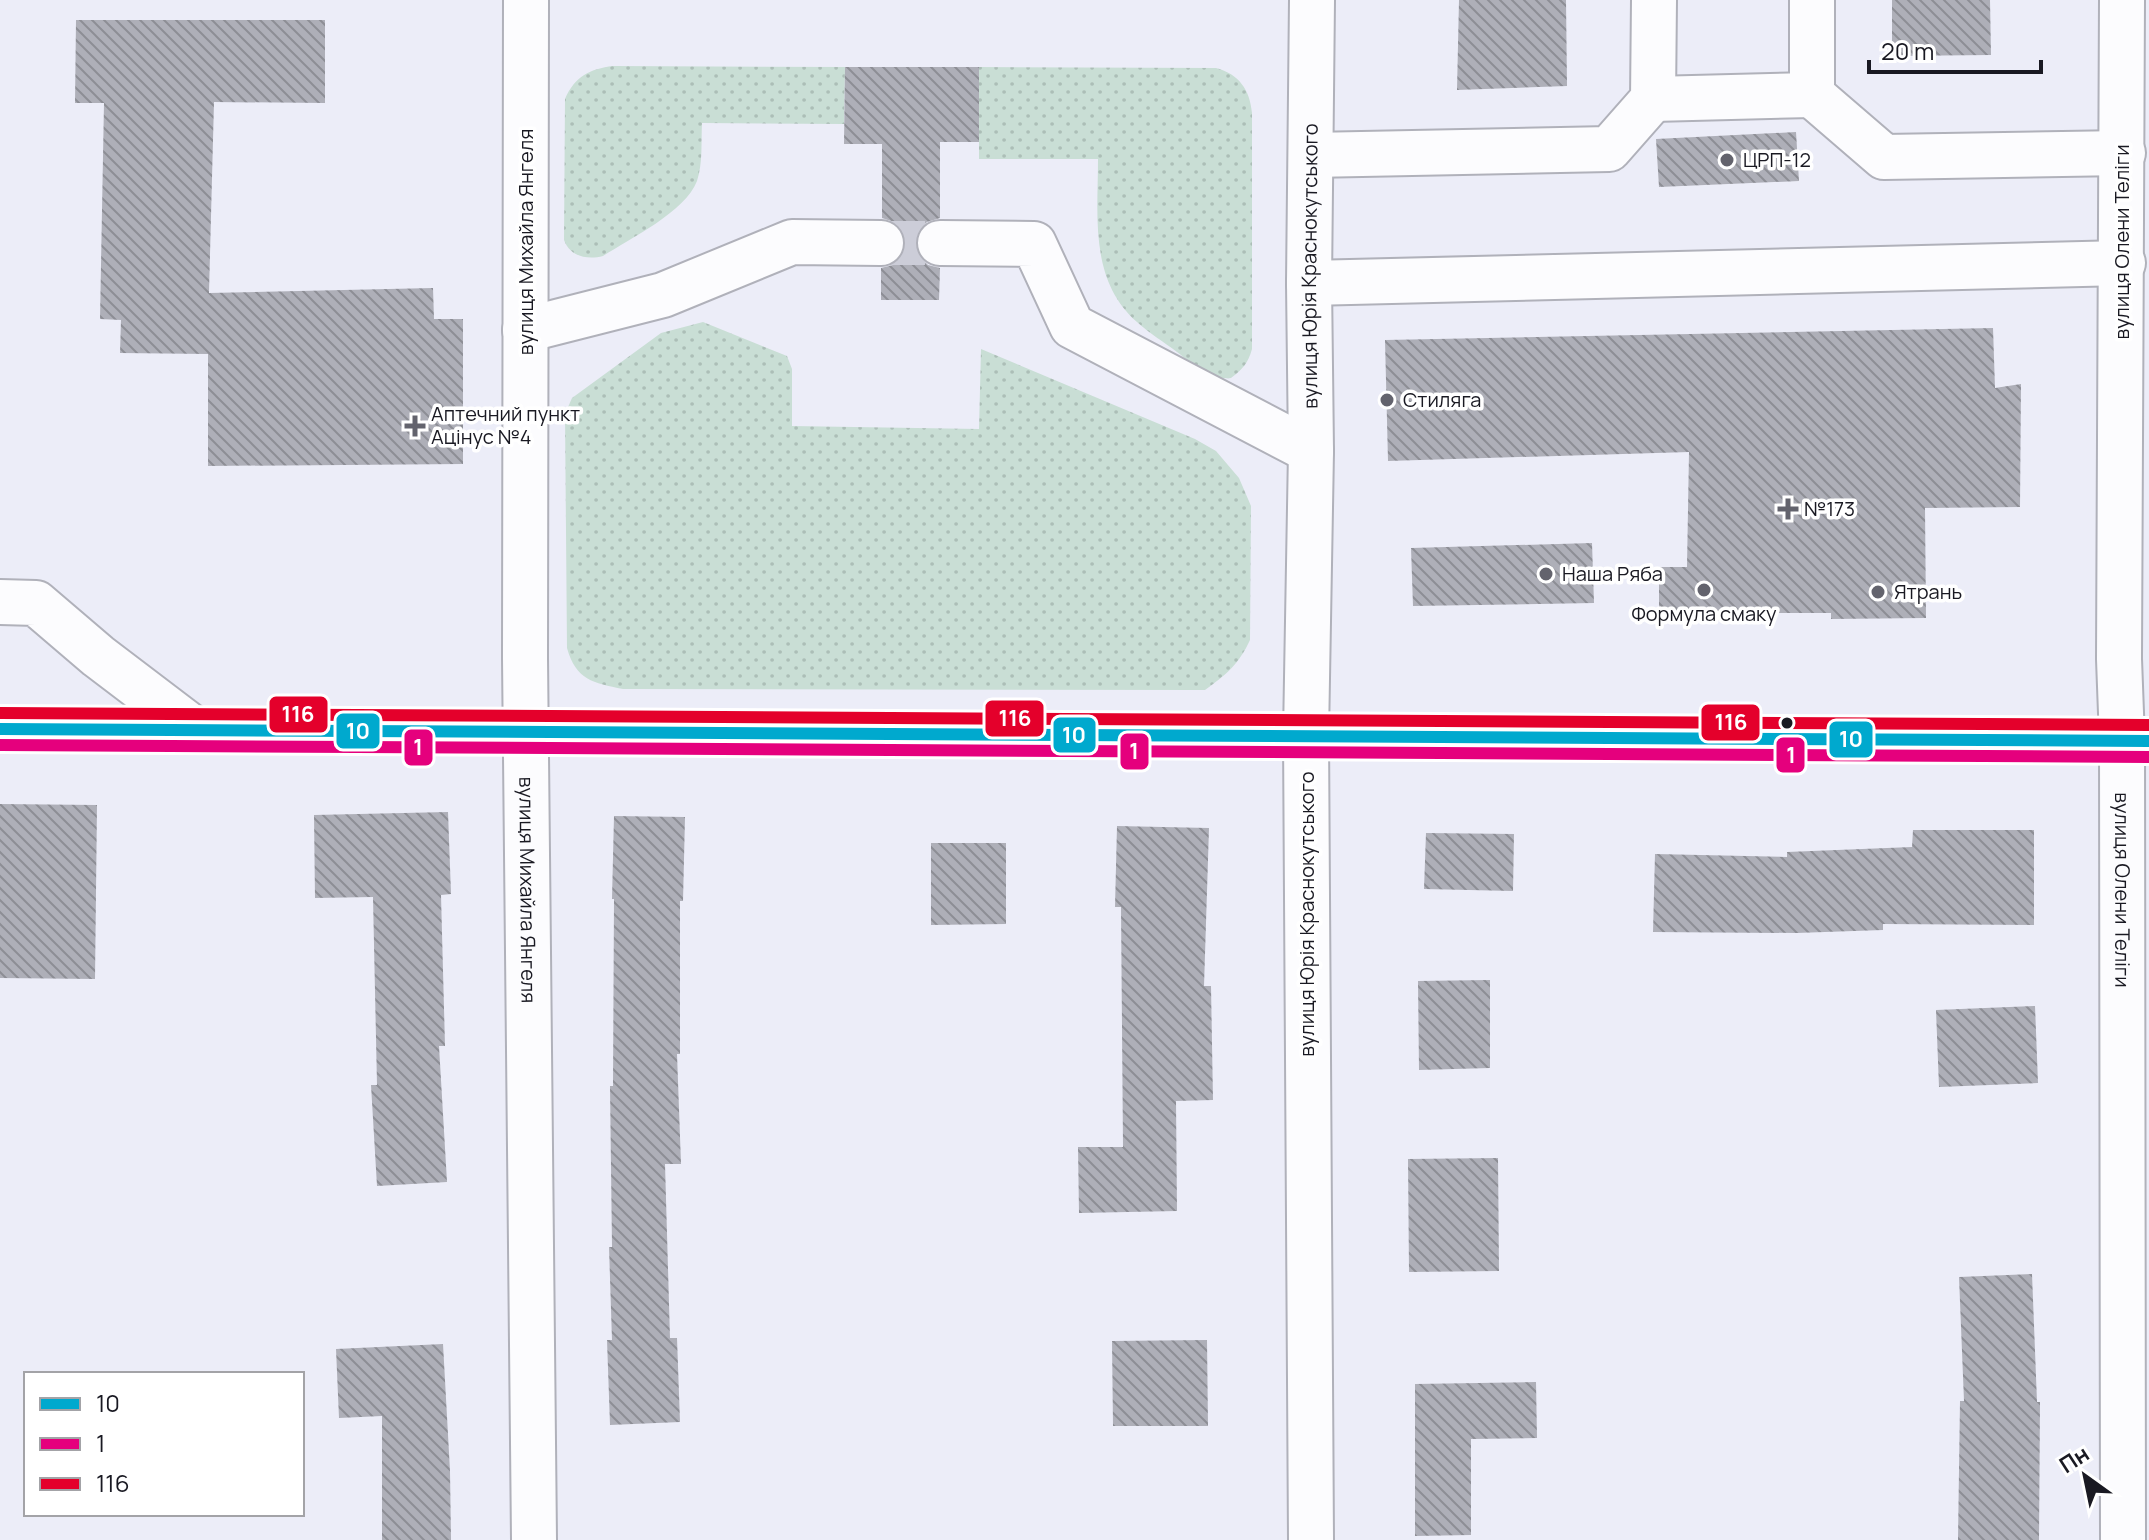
<svg xmlns="http://www.w3.org/2000/svg" width="2149" height="1540" font-family="Manrope,sans-serif">
  <style>
    .grass { fill: url(#grass-dots) }
    .building { fill: url(#building-back-hatch) }
    .lines { fill: none; stroke-linecap: round; stroke-linejoin: round }
    .minor-tunnel { stroke: #cccdd8; stroke-width: 44; stroke-dasharray: 44 22; stroke-linecap: butt }
    .minor-casing { stroke: #b0b1ba; stroke-width: 48 }
    .major-casing { stroke: #cacbd0; stroke-width: 48 }
    .minor { stroke: #fcfcfe; stroke-width: 44 }
    .major { stroke: #e0e8e5; stroke-width: 44 }
    .bus-1-casing { stroke: #fff; stroke-width: 18 }
    .bus-2-casing { stroke: #fff; stroke-width: 18 }
    .bus-3-casing { stroke: #fff; stroke-width: 18 }
    .bus-1 { stroke: #00a9ce; stroke-width: 12 }
    .bus-2 { stroke: #e5007d; stroke-width: 12 }
    .bus-3 { stroke: #e4002b; stroke-width: 12 }
    .poi-dot { fill: #63636d; stroke: #fff; stroke-width: 3 }
    .bus-dot { fill: #191922; stroke: #fff; stroke-width: 3 }
    .labels { text-anchor: middle; stroke-width: 7; stroke-linejoin: round; paint-order: stroke }
    .poi-label { font-size: 20px; fill: #191922; stroke: #fff; text-anchor: start }
    .street-label { font-size: 20px; fill: #191922; stroke: #fff }
    .line-badge { stroke: #fff; stroke-width: 3 }
    .badge-label { font-size: 22px; text-anchor: middle; font-weight: bold; fill: #fff }
  </style>
  <defs>
    <pattern id="grass-dots" width="8" height="8" patternUnits="userSpaceOnUse" patternTransform="scale(2)"><rect width="8" height="8" fill="#c9ded5"/><path d="M2 2h.1M6 6h.1" fill="none" stroke="#acbeb7" stroke-width="1.8" stroke-linecap="round"/></pattern>
    <pattern id="building-back-hatch" width="6" height="6" patternUnits="userSpaceOnUse" patternTransform="scale(2)"><rect width="6" height="6" fill="#aeafb8"/><path d="M-1 5l2 2M0 0l6 6M5-1l2 2" fill="none" stroke="#8d8e95"/></pattern>
  </defs>
  <rect width="100%" height="100%" fill="#ecedf8"/>
  <!-- grass -->
  <path class="grass" d="M613,66L845,67L844,124L702,123C701,142 703,163 697,181C685,212 631,238 603,256C588,260 570,257 564,240L565,99C575,76 590,69 613,66Z
    M979,67L1216,68C1239,74 1250,90 1252,113V349C1248,363 1243,369 1231,378C1209,380 1194,365 1177,352C1164,342 1149,333 1137,322C1089,280 1098,216 1098,159H979Z
    M703,322L787,356L792,369V426L979,429L981,349L1195,439L1216,451L1239,478L1251,506L1250,640C1239,664 1226,675 1205,690L623,689C593,683 576,680 567,648L565,414L572,398L661,333Z"/>
  <!-- building -->
  <path class="building" d="M1459,0H1566L1567,86L1457,90Z
    M1892,0H1990L1991,55L1892,56Z
    M76,20H325V103L214,102L209,293L433,288L434,319H463V464L208,466V354L120,353L121,320L100,319L104,103H75Z
    M845,67H979V142H940V218L927,222L919,230L915,242L919,256L928,265L940,268L939,300H881V268L893,265L902,256L906,242L902,230L894,222L882,218V144H844Z
    M1796,132L1799,181L1659,187L1656,139Z
    M1993,328L1995,388L2021,384L2020,507L1925,508L1926,618L1831,619V613H1659V567H1687L1689,452L1388,461L1385,340Z
    M1592,543L1594,603L1413,606L1411,548Z
    M0,804L97,805L95,979L0,978Z
    M448,812L451,894L441,895L445,1046H439L447,1182L377,1186L371,1085H377L373,897L315,898L314,815Z
    M614,816L685,817L683,901H680V1054H677L681,1164H665L670,1338H677L680,1422L610,1425L607,1340H612L609,1247H612L610,1086H613L614,899H612Z
    M1117,826L1209,828L1204,986H1211L1213,1100L1176,1101L1177,1211L1079,1213L1078,1147H1123L1121,907H1115Z
    M1913,830H2034V925L1883,924V930L1796,933L1653,932L1655,854L1787,857V852L1912,847Z
    M1426,833L1514,834L1513,891L1424,889Z
    M931,843H1006V924L931,925Z
    M1490,980V1068L1419,1070L1418,981Z
    M2035,1006L2038,1083L1939,1087L1936,1010Z
    M1498,1158L1499,1271L1409,1272L1408,1159Z
    M2032,1274L2037,1402H2040L2039,1540H1958L1960,1401H1964L1959,1277Z
    M1207,1340L1208,1426H1113L1112,1341Z
    M443,1344L450,1471L451,1540H382V1416L339,1418L336,1349Z
    M1536,1382L1537,1438L1471,1439V1535L1415,1536V1384Z"/>
  <g class="lines">
    <!-- minor-tunnel -->
    <path class="minor-tunnel" d="M881,243H940"/>
    <defs>
      <g id="minor">
        <path id="s1" d="M526,0L525,658L534,1540"/>
        <path d="M1812,0V95L1884,157L2123,153"/>
        <path id="s2" d="M2122,0L2119,659L2122,740L2123,1540"/>
        <path d="M1653,99L1812,95"/>
        <path d="M1311,155L1609,149L1653,99L1654,0"/>
        <path d="M940,243L1034,244L1072,326L1311,451"/>
        <path d="M1309,283L2123,263"/>
        <path d="M525,330L663,295L792,242L881,243"/>
        <path d="M0,602L36,603L98,656L194,729"/>
        <path id="s3" d="M1311,1540L1306,735L1311,451L1309,283L1312,0"/>
      </g>
      <path id="major" d="M0,729L2149,741"/>
    </defs>
    <!-- minor casing -->
    <use href="#minor" class="minor-casing"/>
    <!-- major casing -->
    <use href="#major" class="major-casing"/>
    <!-- minor -->
    <use href="#minor" class="minor"/>
    <!-- major -->
    <use href="#major" class="major"/>
    <defs>
      <path id="bus-1" d="M0,729L2149,741"/>
      <path id="bus-2" d="M0,745L2149,757"/>
      <path id="bus-3" d="M0,713L2149,725"/>
    </defs>
    <!-- bus-1 casing -->
    <use href="#bus-1" class="bus-1-casing"/>
    <!-- bus-2 casing -->
    <use href="#bus-2" class="bus-2-casing"/>
    <!-- bus-3 casing -->
    <use href="#bus-3" class="bus-3-casing"/>
    <!-- bus-1 -->
    <use href="#bus-1" class="bus-1"/>
    <!-- bus-2 -->
    <use href="#bus-2" class="bus-2"/>
    <!-- bus-3 -->
    <use href="#bus-3" class="bus-3"/>
  </g>
  <!-- markers -->
  <g class="poi-dot">
    <circle cx="1727" cy="160" r="8"/>
    <circle cx="1387" cy="400" r="8"/>
    <path d="M411 414h8v8h8v8h-8v8h-8v-8h-8v-8h8z"/>
    <path d="M1784 497h8v8h8v8h-8v8h-8v-8h-8v-8h8z"/>
    <circle cx="1546" cy="574" r="8"/>
    <circle cx="1704" cy="590" r="8"/>
    <circle cx="1878" cy="592" r="8"/>
  </g>
  <circle class="bus-dot" cx="1787" cy="723" r="7"/>
  <g class="labels">
    <!-- poi labels -->
    <g class="poi-label">
      <text x="1743" y="167">ЦРП-12</text>
      <text x="1403" y="407">Стиляга</text>
      <text x="431" y="421">Аптечний пункт<tspan x="431" dy="23">Ацінус №4</tspan></text>
      <text x="1804" y="516">№173</text>
      <text x="1562" y="581">Наша Ряба</text>
      <text x="1894" y="599">Ятрань</text>
      <text x="1704" y="621" text-anchor="middle">Формула смаку</text>
    </g>
    <!-- street labels -->
    <g class="street-label">
      <text transform="translate(526 242) rotate(-90)" y="7">вулиця Михайла Янгеля</text>
      <text transform="translate(2122 242) rotate(-90)" y="7">вулиця Олени Теліги</text>
      <text dy="7" stroke="none"><textPath href="#s3" startOffset="1274">вулиця Юрія Краснокутського</textPath></text>
      <text dy="7" stroke="none"><textPath href="#s1" startOffset="890">вулиця Михайла Янгеля</textPath></text>
      <text dy="7" stroke="none"><textPath href="#s2" startOffset="890">вулиця Олени Теліги</textPath></text>
      <text transform="translate(1307 914) rotate(-90)" y="7">вулиця Юрія Краснокутського</text>
    </g>
  </g>
  <g class="line-badge">
    <rect x="268" y="695" width="61" height="39" rx="8" fill="#e4002b"/>
    <rect x="984" y="699" width="61" height="39" rx="8" fill="#e4002b"/>
    <rect x="1700" y="703" width="61" height="39" rx="8" fill="#e4002b"/>
    <rect x="335" y="712" width="46" height="38" rx="8" fill="#00a9ce"/>
    <rect x="1052" y="716" width="45" height="38" rx="8" fill="#00a9ce"/>
    <rect x="1828" y="720" width="46" height="39" rx="8" fill="#00a9ce"/>
    <rect x="403" y="728" width="31" height="39" rx="8" fill="#e5007d"/>
    <rect x="1119" y="732" width="31" height="39" rx="8" fill="#e5007d"/>
    <rect x="1775" y="736" width="31" height="38" rx="8" fill="#e5007d"/>
  </g>
  <g class="badge-label">
    <text x="298" y="722">116</text>
    <text x="1015" y="726">116</text>
    <text x="1731" y="730">116</text>
    <text x="358" y="739">10</text>
    <text x="1074" y="743">10</text>
    <text x="1851" y="747">10</text>
    <text x="418" y="755">1</text>
    <text x="1134" y="759">1</text>
    <text x="1791" y="763">1</text>
  </g>
  <!-- legend -->
  <rect x="24" y="1372" width="280" height="144" fill="#ffffff" stroke="#a3a3a7" stroke-width="2"/>
  <rect x="40" y="1398" width="40" height="12" fill="#00a9ce" stroke="#a3a3a7" stroke-width="2"/>
  <text x="96" y="1412" font-size="24" fill="#191922">10</text>
  <rect x="40" y="1438" width="40" height="12" fill="#e5007d" stroke="#a3a3a7" stroke-width="2"/>
  <text x="96" y="1452" font-size="24" fill="#191922">1</text>
  <rect x="40" y="1478" width="40" height="12" fill="#e4002b" stroke="#a3a3a7" stroke-width="2"/>
  <text x="96" y="1492" font-size="24" fill="#191922">116</text>
  <!-- north arrow -->
  <g transform="translate(2085 1476) rotate(327)" stroke="#ffffff" stroke-width="6" paint-order="stroke">
  <path d="M0-6L14 30L0 20L-14 30Z" fill="#191922"/>
  <text y="-12" font-size="22" font-weight="bold" text-anchor="middle" fill="#191922">Пн</text>
  </g>
  <!-- scale -->
  <path d="M1869 60v12h172v-12" fill="none" stroke="#191922" stroke-width="4"/>
  <text x="1881" y="60" font-size="24" fill="#191922" stroke="#ffffff" stroke-width="6" paint-order="stroke">20 m</text>
</svg>
